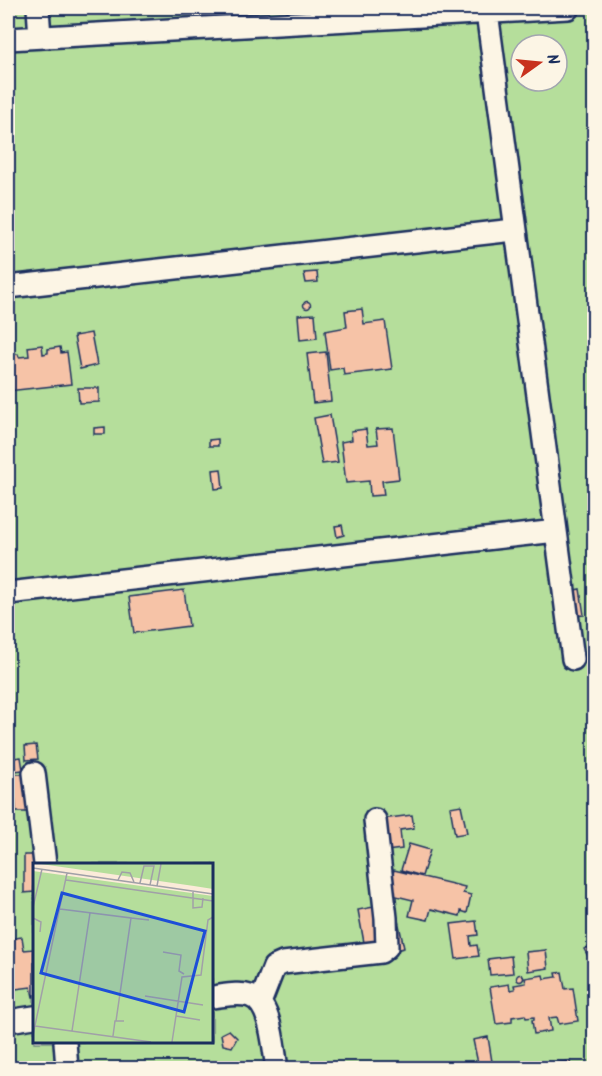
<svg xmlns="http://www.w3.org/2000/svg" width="602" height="1076" font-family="Kalam,sans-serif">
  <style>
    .green { fill: #b5de9b; stroke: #68867c; stroke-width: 1.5; fill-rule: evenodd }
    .building { fill: #f6c3a7; stroke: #1b2f5e; stroke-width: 1.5 }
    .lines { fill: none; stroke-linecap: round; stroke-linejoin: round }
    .minor-casing { stroke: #1b2f5e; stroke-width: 26 }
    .minor { stroke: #fcf5e5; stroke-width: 21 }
    .inset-road { fill: none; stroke: #a1a0a8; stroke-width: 1.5 }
    .view { fill: #1d4ed8; fill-opacity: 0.15; stroke: #1d4ed8; stroke-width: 3 }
    .inset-edge { fill: none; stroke: #1b2f5e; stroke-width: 3 }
  </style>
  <rect width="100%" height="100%" fill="#fbebd9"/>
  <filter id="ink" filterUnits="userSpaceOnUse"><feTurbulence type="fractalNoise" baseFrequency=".0167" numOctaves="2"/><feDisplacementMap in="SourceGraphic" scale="12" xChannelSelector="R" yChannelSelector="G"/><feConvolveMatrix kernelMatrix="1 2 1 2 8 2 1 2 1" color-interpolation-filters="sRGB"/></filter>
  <g filter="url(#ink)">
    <!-- green -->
    <path class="green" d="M8,8H594V1068H8ZM521,45H557V81H521ZM34,864H212V1042H34Z"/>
    <!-- building -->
    <path class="building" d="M317,272L318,282L306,283L304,273Z
      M303.5 305a3.5 3.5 0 1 1 7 0a3.5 3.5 0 1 1-7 0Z
      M362,309L364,324L385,321L392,369L344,375L343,368L330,370L325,331L347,327L345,311Z
      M315,314L317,338L300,340L298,315Z
      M91,333L97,365L80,369L74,336Z
      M42,345L43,354L48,353V349L60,347L61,353L67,352L71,384L8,391V355L18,354L19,357L29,356L28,347Z
      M326,352L331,401L313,403L307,354Z
      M78,388H99V402L79,403Z
      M330,415L338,462L322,464L314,418Z
      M105,427V434H94V428Z
      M393,428L399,479L382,481L384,495L370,496L369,481L346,483L341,442L352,440L351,431L366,429L368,445L378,444L376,429Z
      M218,439V446H209V440Z
      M221,469L223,488L215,489L213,470Z
      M342,525L344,535L337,537L335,526Z
      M580,589L584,615L574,616L570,591Z
      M184,590L189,626L134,633L129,597Z
      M36,745L38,759L26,760L25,746Z
      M21,757L23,770L15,771L14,758Z
      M8,766L13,807L8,808Z
      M14,774H27V812H16Z
      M461,805L467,833L455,835L450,807Z
      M412,815L414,828L400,830L402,849L386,851L382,819Z
      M409,844L430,850L422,876L401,870Z
      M24,855H36L34,892L24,893Z
      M394,870L465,887L463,893L471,895L467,913L461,911L460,916L431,909L428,920L409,916L413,900L388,894Z
      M384,905L383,944L365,948L358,910Z
      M398,920L404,948L392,951L386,923Z
      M476,921L478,935L470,936L471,946L477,945L479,956L456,959L451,924Z
      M22,937L24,950L34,949V997H33L31,987L8,990V939Z
      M592,945L594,953L588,956L584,949Z
      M546,950L548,968L528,971L526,952Z
      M511,956L513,973L490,975L488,959Z
      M562,972L565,989L573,988L578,1021L559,1024L557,1017L549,1018L551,1031L534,1034L532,1020H534V1017L526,1018L525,1015L512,1017V1022L496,1024L490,987L509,984L510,990L515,989L514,985L526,983L525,978L543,975L544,979L557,977L556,973Z
      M516.5 978a3.5 3.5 0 1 1 7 0a3.5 3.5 0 1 1-7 0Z
      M229,1030L237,1038L232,1047L223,1045L221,1034Z
      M488,1037L493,1068H479L473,1040Z
      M570,1061L571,1068H535V1065Z"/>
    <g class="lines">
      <defs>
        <path id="minor" d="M38,8L40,37
          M8,39L568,8
          M8,287L514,230
          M556,531L573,659
          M8,593L556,531L487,12
          M34,773L45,864
          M212,997C223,996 238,992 250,996C272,1003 273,1048 277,1068
          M260,1003L274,967L283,963L381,952L387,947L386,918L375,820
          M8,1021L34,1017
          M65,1042L67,1068"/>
      </defs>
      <!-- minor casing -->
      <use href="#minor" class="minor-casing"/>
      <!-- minor -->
      <use href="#minor" class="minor"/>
    </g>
  </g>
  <!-- overview -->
  <g transform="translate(33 863)">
    <rect width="180" height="180" fill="#fbebd9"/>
    <path d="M8,1H180V26L161,23ZM0,8L180,33V179H0Z" fill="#b5de9b"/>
    <path class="inset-road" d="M0,5L180,31M33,17L180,38M85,17L89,9L97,10L101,19M107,20L111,3H121L117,22M124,23L128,1M160,28V45L169,44L170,35M27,46L98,55L83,158M98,55L116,57M7,69L8,59L0,55V44L9,6M130,89L148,92L146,108L151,111M112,133L170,142M143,153L167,157M2,163L118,179M39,168L57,50M0,172L34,10M80,173L82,158H91M139,179L149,114L168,112L175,57L180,54"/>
    <path class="view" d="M29,30L172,68L151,149L8,110Z"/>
    <rect width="180" height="180" class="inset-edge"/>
  </g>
  <!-- margin -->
  <rect width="602" height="1076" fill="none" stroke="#fcf5e5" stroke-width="30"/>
  <rect x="15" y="15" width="572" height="1046" fill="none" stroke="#1b2f5e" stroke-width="2" filter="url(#ink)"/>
  <!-- north arrow -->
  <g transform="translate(539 63) rotate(75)"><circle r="28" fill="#fcf5e5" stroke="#a2a6af" stroke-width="1.5"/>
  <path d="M0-4.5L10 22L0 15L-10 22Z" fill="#c8321e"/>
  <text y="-9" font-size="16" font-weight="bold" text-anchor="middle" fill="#1b2f5e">N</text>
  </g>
</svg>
